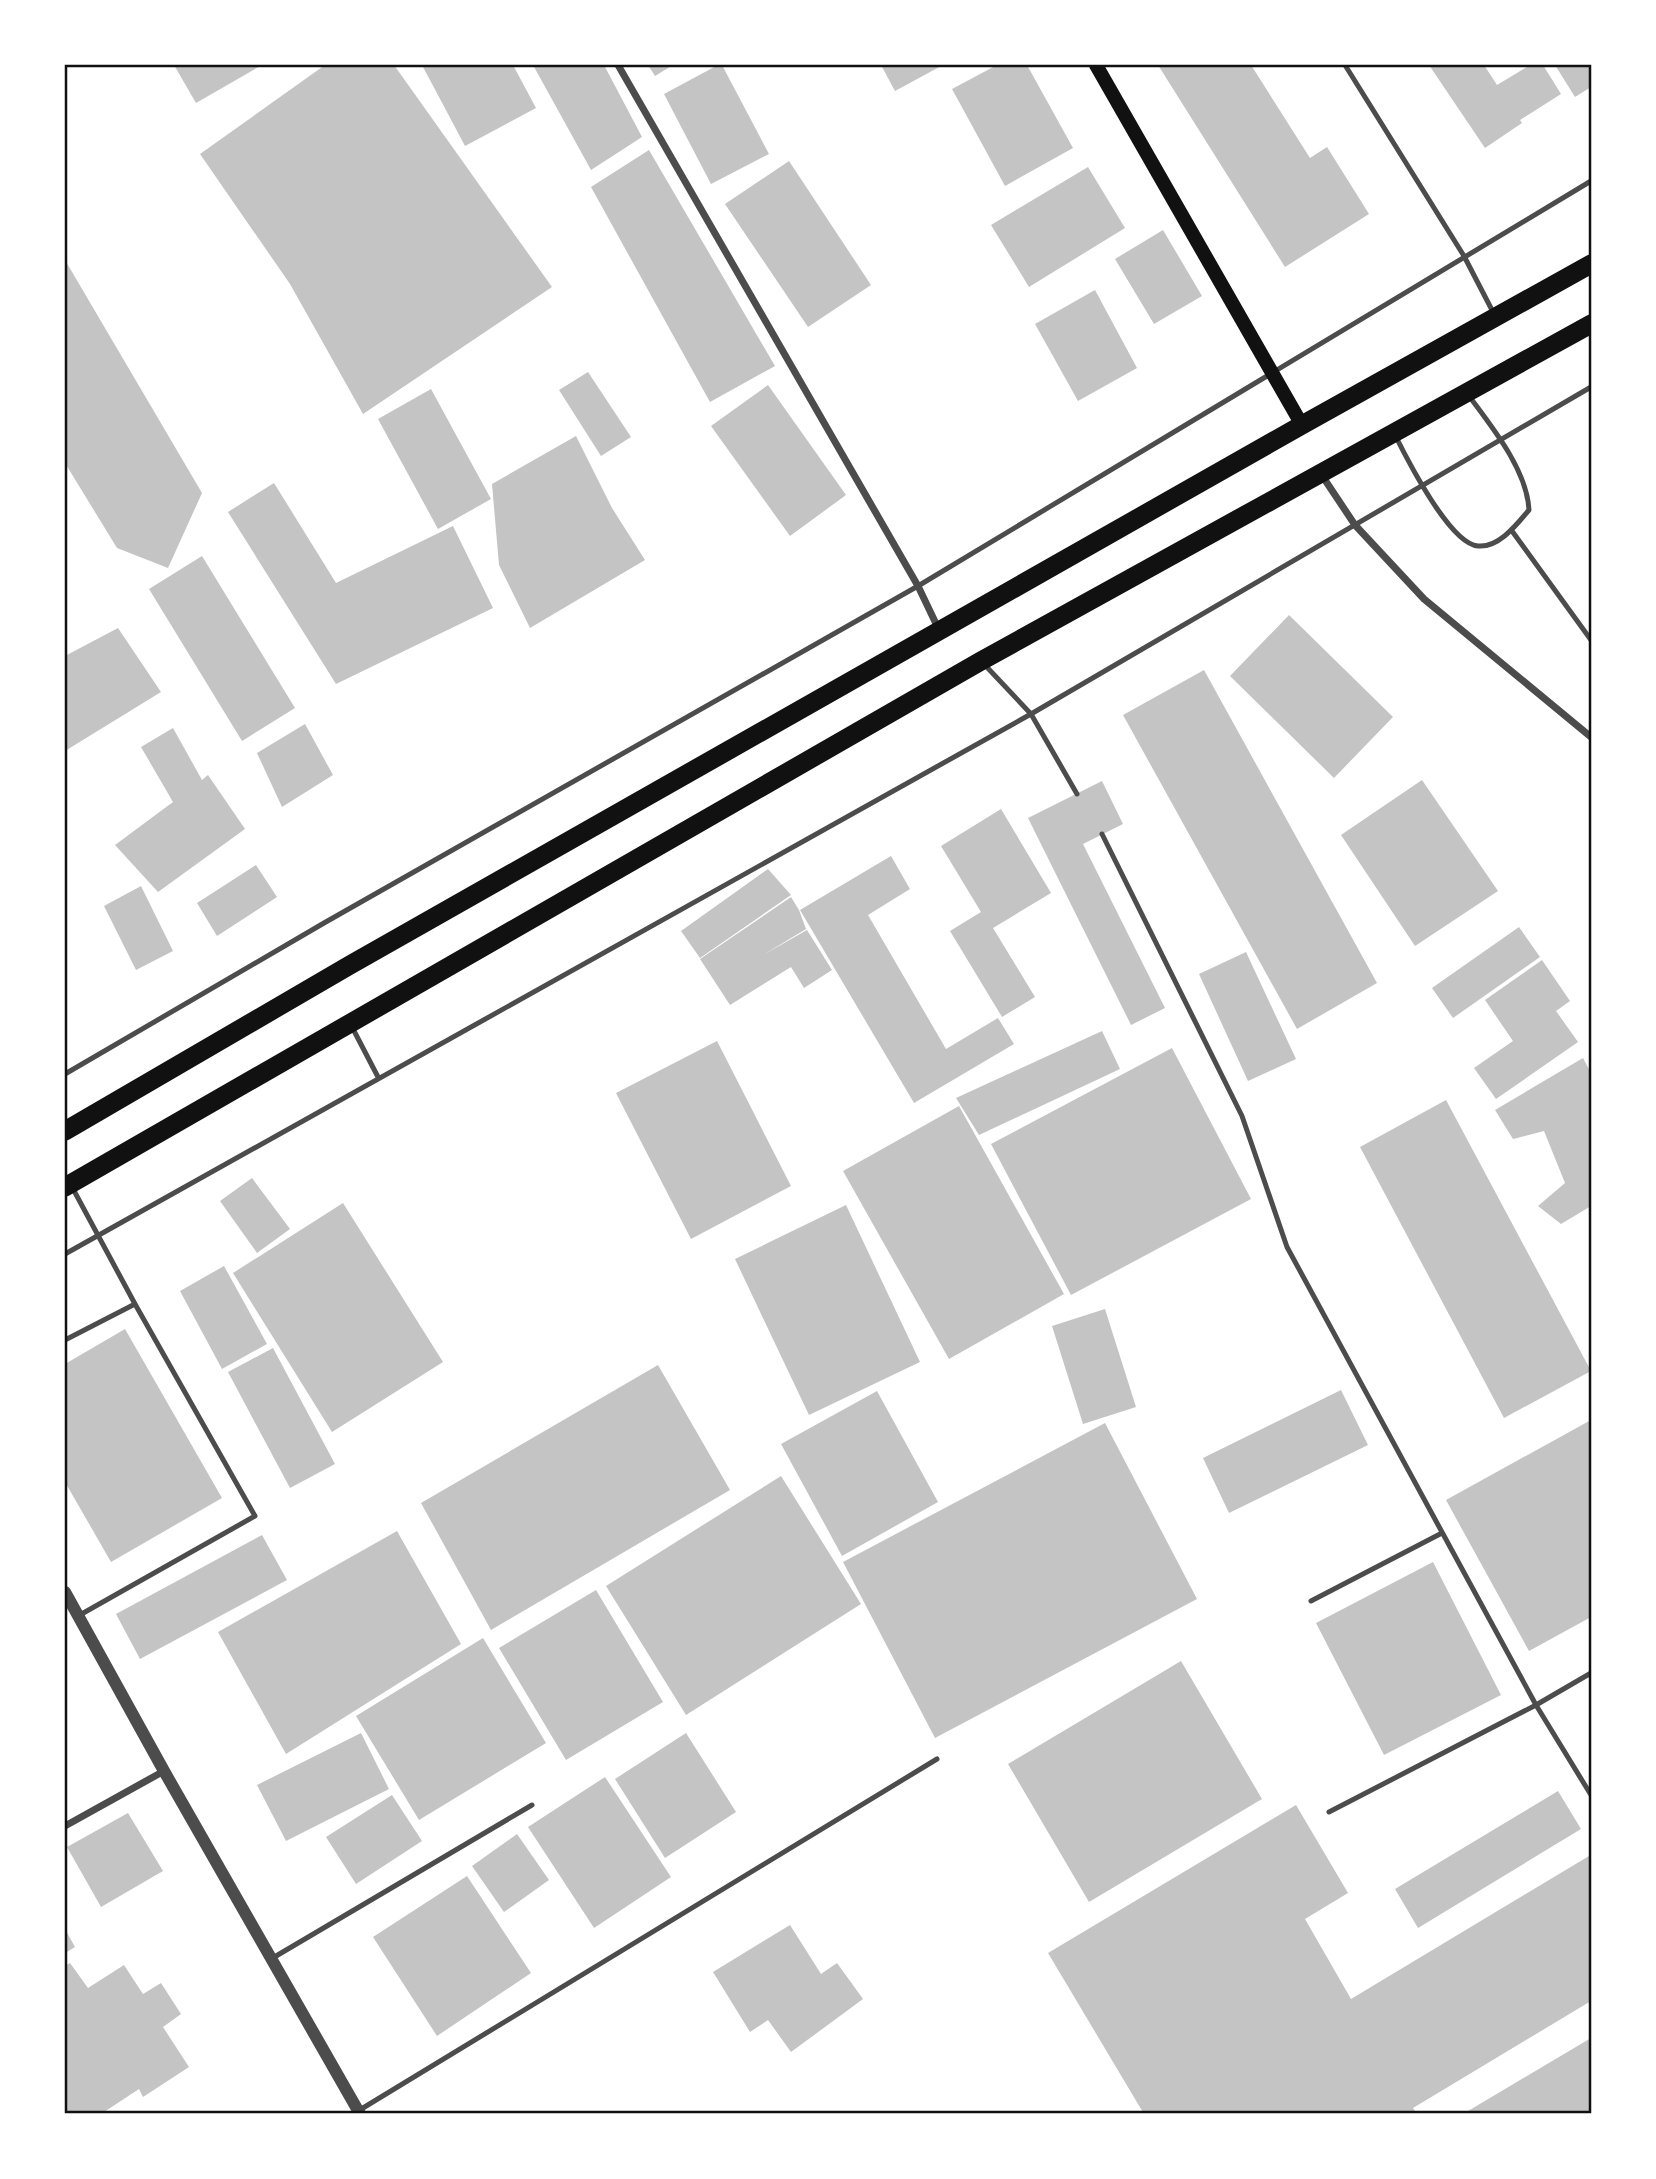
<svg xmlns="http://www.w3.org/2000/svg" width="1656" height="2179" font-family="'DM Sans',sans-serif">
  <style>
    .building { fill: #c4c4c4 }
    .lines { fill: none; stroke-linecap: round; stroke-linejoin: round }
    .service { stroke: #4c4c4c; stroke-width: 5 }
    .minor { stroke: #4c4c4c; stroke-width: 7 }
    .tertiary { stroke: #4c4c4c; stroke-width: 12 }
    .secondary { stroke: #111; stroke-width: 14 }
    .trunk { stroke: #111; stroke-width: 19 }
    .neatline { fill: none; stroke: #111; stroke-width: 2.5 }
  </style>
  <rect width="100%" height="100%" fill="#fff"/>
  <path class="building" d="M174,65h88l-66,38z
    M325,65h69l158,222 -189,127 -73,-130 -90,-130z
    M422,65h91l23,43 -71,38z
    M533,65h71l38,72 -51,33z
    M648,65h25l-18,11z
    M718,65h4l47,89 -58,30 -47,-90z
    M881,65h62l-48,26z
    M997,65h30l46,83 -68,38 -53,-97z
    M1158,65h93l59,93 17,-11 42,67 -84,53z
    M1429,65h55l13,20 33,-20h13l18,29 -41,26 2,3 -37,25z
    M1555,65h36v22l-16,10z
    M649,150l126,216 -65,36 -119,-215z
    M789,161l82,124 -63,42 -83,-123z
    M1088,167l37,61 -96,59 -38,-62z
    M1163,230l39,66 -48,28 -39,-65z
    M65,260l137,233 -34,75 -51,-20 -52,-85z
    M1095,290l42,78 -59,33 -43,-77z
    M588,372l43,65 -30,19 -42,-66z
    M768,385l78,110 -56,41 -79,-110z
    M431,389l60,110 -53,30 -60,-110z
    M576,436l36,72 33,52 -115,68 -31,-63 -7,-81z
    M274,483l62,100 117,-57 40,82 -157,76 -108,-172z
    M202,556l93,152 -53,33 -93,-152z
    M1289,615l104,102 -59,61 -104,-102z
    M118,628l43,64 -96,59v-95z
    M1204,670l173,313 -80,46 -174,-314z
    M305,724l28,51 -51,32 -25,-54z
    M173,728l29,52 6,-5 37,54 -87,63 -43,-47 58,-43 -32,-55z
    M1422,780l76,111 -83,55 -74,-111z
    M1102,781l21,43 -40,20 82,164 -34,17 -103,-207z
    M1001,809l50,84 -58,35 42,69 -33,20 -52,-86 31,-19 -40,-66z
    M891,856l19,33 -42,26 78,134 52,-31 16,26 -100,59 -114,-193z
    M256,865l21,32 -60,39 -20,-33z
    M768,869l23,26 -91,63 -19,-27z
    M141,886l32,65 -37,19 -32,-64z
    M791,897l8,13 7,19 -43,26 44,-25 25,40 -28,18 -13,-21 -61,38 -30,-46z
    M1519,927l21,30 -87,61 -21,-30z
    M1246,952l50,107 -48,22 -49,-107z
    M1542,960l28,41 -14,10 22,31 -82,57 -22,-31 39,-27 -28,-41z
    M1102,1031l18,38 -141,66 -23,-37z
    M717,1041l74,145 -100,53 -75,-146z
    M1172,1048l79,151 -180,96 -80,-151z
    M1583,1058l8,15v133l-30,18 -23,-18 27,-23 -21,-52 -31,8 -18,-29z
    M1446,1100l145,271 -87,47 -144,-271z
    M959,1106l105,188 -115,65 -106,-188z
    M252,1178l38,51 -33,24 -37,-52z
    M343,1203l100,159 -111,70 -99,-159z
    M846,1205l74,157 -111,53 -74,-156z
    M224,1266l43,78 -45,25 -42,-78z
    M1105,1309l31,98 -53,17 -31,-98z
    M125,1329l97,169 -111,64 -46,-80v-118z
    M273,1348l62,116 -45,24 -62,-116z
    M658,1365l72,125 -239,140 -70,-127z
    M1341,1390l27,55 -139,68 -26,-55z
    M877,1391l61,111 -96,54 -61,-112z
    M1591,1420v197l-62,34 -83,-151z
    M1105,1423l92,176 -262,139 -92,-176z
    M781,1476l80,128 -175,111 -80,-129z
    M397,1531l64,113 -175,110 -68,-122z
    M262,1535l25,45 -147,79 -24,-45z
    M1433,1562l68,133 -117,60 -68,-132z
    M596,1590l67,112 -97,58 -67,-112z
    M483,1638l63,105 -127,77 -63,-104z
    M1181,1661l81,138 -173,103 -81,-138z
    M361,1733l28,56 -103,52 -29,-56z
    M686,1733l50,79 -71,46 -50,-79z
    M605,1777l66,100 -77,51 -66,-101z
    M1558,1791l23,38 -163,99 -23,-39z
    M392,1795l30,46 -66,43 -30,-47z
    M1296,1805l52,88 -43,26 46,80 238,-143 2,3v142l-178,107 4,6h-273l-96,-161z
    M128,1813l35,58 -62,36 -34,-60z
    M517,1834l32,46 -45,32 -32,-46z
    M467,1876l64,97 -94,63 -64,-99z
    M790,1925l31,49 16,-11 26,36 -72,53 -23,-32 -18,12 -37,-60z
    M65,1929l10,18 -10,6z
    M70,1963l18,25 36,-23 19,29 18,-11 20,31 -18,13 26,40 -46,30 -4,-8 -38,25h-36v-148z
    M1591,2038v76h-128z"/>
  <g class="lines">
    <path class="service" d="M1345,65l119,191 29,56
      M1395,435c12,24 55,109 83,111 21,2 39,-22 51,-36 -2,-40 -37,-83 -60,-114
      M1512,531l79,109
      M983,663l48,51 46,80
      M1102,834l140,282 45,131 249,458 55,90
      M352,1027l26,50
      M65,1074l259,-151 594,-337 673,-405
      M72,1187l63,117
      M65,1254l966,-540 560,-327
      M65,1340l70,-36 120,212 -177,100
      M1311,1601l131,-68
      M1329,1812l207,-107 55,-32
      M271,1959l261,-154
      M358,2111l579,-352"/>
    <path class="minor" d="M618,65l300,521 21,44
      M1321,474l34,51 69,74 167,138
      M65,1826l99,-55"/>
    <path class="tertiary" d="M65,1592l99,179 196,343"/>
    <path class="secondary" d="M1096,65l206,360"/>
    <path class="trunk" d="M65,1131l285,-166 952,-540 289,-161
      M65,1187l916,-526 610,-337"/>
  </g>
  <rect width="1656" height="2179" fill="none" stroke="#ffffff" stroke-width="133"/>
  <rect x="66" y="66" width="1524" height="2046" class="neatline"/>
</svg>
